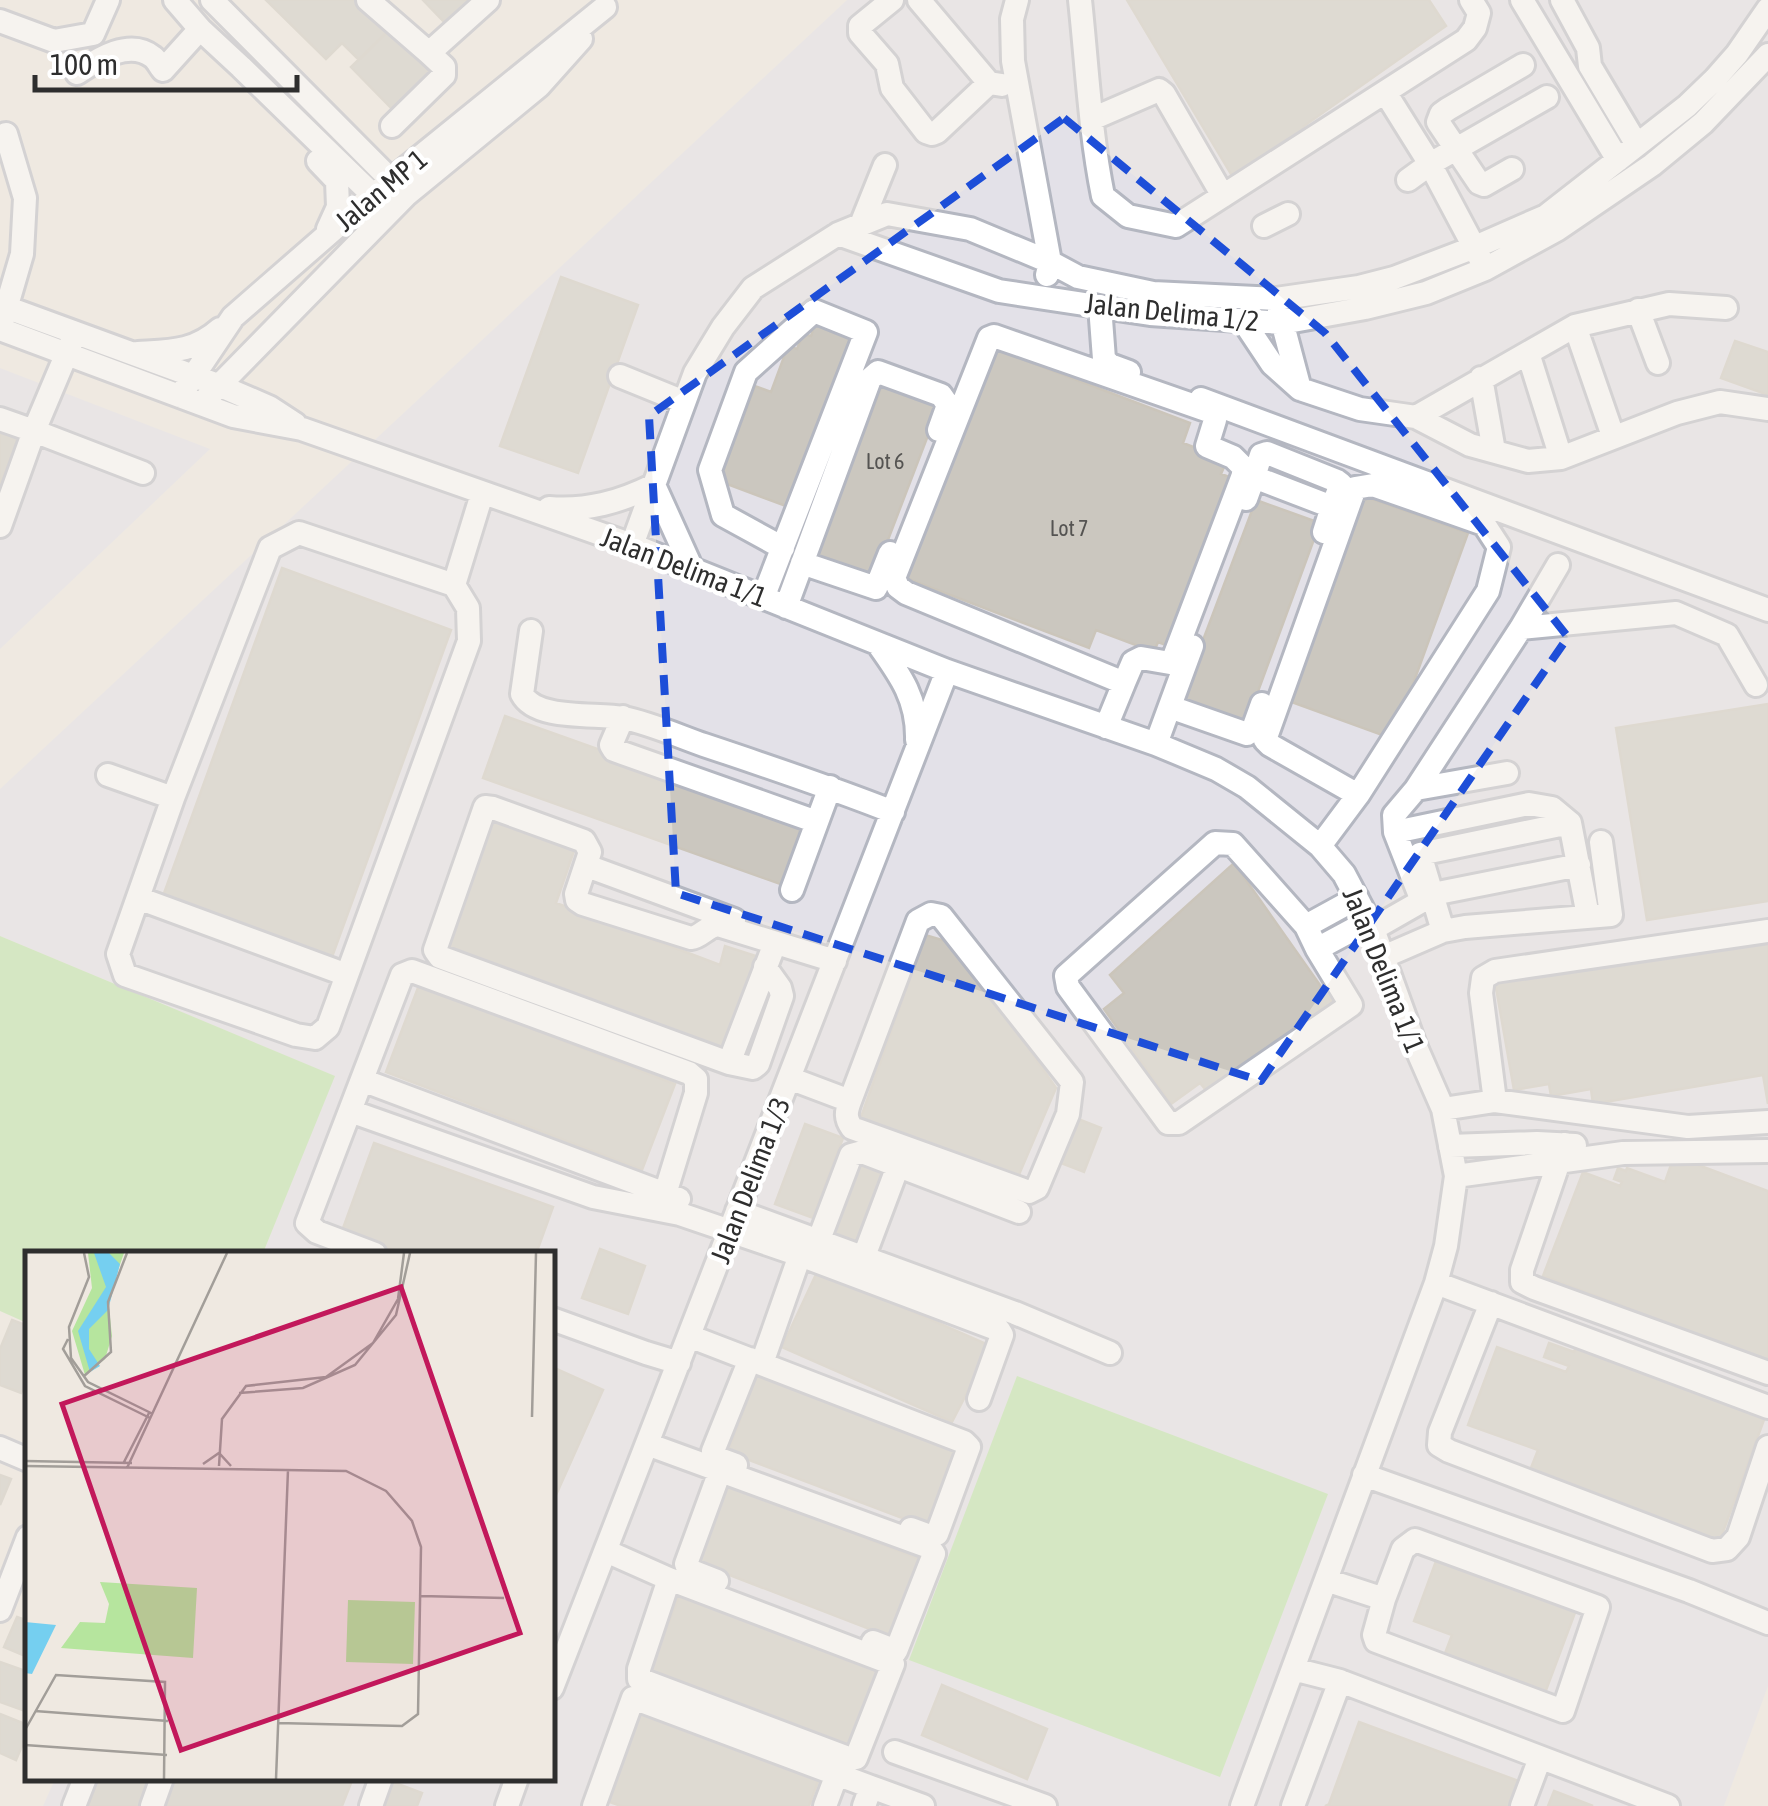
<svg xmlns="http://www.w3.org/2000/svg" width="1768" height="1806" font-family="'Asap Condensed',sans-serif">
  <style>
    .industrial { fill: #e3e1e8 }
    .green { fill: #b6e59e }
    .building { fill: #cbc7bf; stroke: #cbc5ba; stroke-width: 2.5 }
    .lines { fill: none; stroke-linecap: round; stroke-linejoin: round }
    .minor-casing { stroke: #b4b7c1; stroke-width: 28 }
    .minor { stroke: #fff; stroke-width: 22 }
    .marked { fill: none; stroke: #1d4ed8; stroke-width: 8; stroke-dasharray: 20 12; stroke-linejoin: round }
    .labels { text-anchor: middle; stroke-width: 9; stroke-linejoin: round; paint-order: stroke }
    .number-label { font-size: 22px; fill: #555452 }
    .street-label { font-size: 28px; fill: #2e2e2e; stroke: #fff }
    .inset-road { fill: none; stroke: #a29e99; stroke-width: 2.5 }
    .view { fill: #c2185b; fill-opacity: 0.15; stroke: #c2185b; stroke-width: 5 }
    .inset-edge { fill: none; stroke: #2e2e2e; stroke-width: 5 }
  </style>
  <rect width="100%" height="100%" fill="#efe9e1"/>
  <path class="industrial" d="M847,0h921v1686l-44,120h-1681l12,-27 497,-1v-524l-289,-1 71,-177 -334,-140v-147z
    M0,368l210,81 -210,200z"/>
  <path class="green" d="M0,936l335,140 -72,177 -235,1 -1,69 -27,-12z
    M1017,1376l311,118 -108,283 -311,-117z"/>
  <path class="building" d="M266,0h89l32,32 -28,28 -17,-17 -16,16z
    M423,0h48l-25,24z
    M1127,0h302l17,26 -142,100 2,8 -72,45z
    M392,27l44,44 -41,41 -44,-45z
    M561,277l77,28 -60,168 -78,-27z
    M815,324l42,15 -63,170 -75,-28 36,-95 16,6 17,-46 9,3 6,-15 8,2z
    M1735,341l33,11v43l-47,-17z
    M990,347l200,76 -7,20 44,17 -6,14 14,5 -64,168 -13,-5 -4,10 -58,-22 -7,18 -186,-71z
    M883,382l57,22 -67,175 -64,-25 21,-33z
    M0,432l18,6 -18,48z
    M1361,495l107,38 -75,206 -107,-39z
    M1256,500l64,23 -74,201 -66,-23z
    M282,568l169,62 -119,327 -169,-61z
    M1768,704v197l-121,19 -31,-192z
    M505,716l300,107 -22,62 -300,-107z
    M490,820l85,28 -19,55 164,62 5,-19 34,11 -38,92 -277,-99z
    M1234,863l100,142 -123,91 -11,-13 -29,21 -67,-95 20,-16 -14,-18z
    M925,935l31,9 100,144 -38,89 -158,-57z
    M1768,936v168l-5,-29 -170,29 -2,-15 -40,7 -2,-12 -35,6 -19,-108z
    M419,985l256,99 -33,86 -256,-98z
    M1078,1119l23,9 -17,44 -23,-9z
    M805,1124l38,14 -30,80 -38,-14z
    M374,1143l179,64 -17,47h-130l-64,-23z
    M1674,1156l94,35v170l-225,-85 40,-104 37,14 2,-4 -8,-3 4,-11 8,3 1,-3 38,14z
    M860,1158l26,11 -31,75 -26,-11z
    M600,1249l45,17 -17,48 -46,-16z
    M818,1270l173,76 -39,76 -170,-75z
    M12,1320l16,6v52l-7,15 -21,-8v-36z
    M1549,1343l25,9 2,-5 189,70 -46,126 -190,-70 9,-23 -70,-25 29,-78 69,25 3,-6 -25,-9z
    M552,1367l51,23 -51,114z
    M757,1374l198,75 -29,78 -198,-75z
    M0,1475l11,4 -11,26z
    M726,1484l194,75 -30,78 -194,-75z
    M1436,1561l140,49 -31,83 -101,-37 8,-21 -38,-14z
    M680,1594l200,77 -31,78 -200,-77z
    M17,1617l11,4v36l-24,-10z
    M0,1662l28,10v40l-28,-10z
    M942,1685l105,44 -20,50 -105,-44z
    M637,1709l183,67 -11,30h-188l-17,-6z
    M0,1714l28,11v7l-12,28 -16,-7z
    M1359,1722l165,61 -8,23h-191l4,-2z
    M98,1778h37l28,11 4,-11h186l-11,28h-254z
    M390,1781l32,12 -5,13h-36z
    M1554,1791l39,15h-45z"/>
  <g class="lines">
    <g class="minor-casing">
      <path id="minor" d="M175,0l25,29 41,38 142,138
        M212,0l188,189
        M368,0l61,53
        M892,0l-32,26v7l27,31 5,24 34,44 6,2 5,-2 52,-49
        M919,0l70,83 13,2
        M1017,0l-5,19 1,42 37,201 -3,13
        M1080,0c7,65 10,132 23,196l25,20 48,10 290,-186 9,-12 4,-15 -8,-13
        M1522,0l96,160
        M1562,0l26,48 2,18 47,79
        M0,21l54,20 39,-7 15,-34
        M77,73c20,-13 52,-35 76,-16 4,3 6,8 10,13l37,-41
        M1385,92l45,72 117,-67
        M1092,119l67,-29 5,4 59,102
        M392,126l52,-51v-8l-15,-14 59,-53
        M318,161l19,20 1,26 -10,22
        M1512,169l-28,16 -5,-2 -41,-61 3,-8 7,-5 75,-44
        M1408,180l22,-16 51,96
        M1264,226l24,-12
        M858,232l27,-67
        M838,234l161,57 151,23 132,9 83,-15 61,-15 59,-24 73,-40 94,-64 51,-42 65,-68
        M0,305l218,80 51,22 26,17
        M1100,306l4,53 6,6 19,7
        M1279,310l21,79
        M1638,310l20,53
        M3,319l19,-65 3,-56 -19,-64
        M1244,322l28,42 28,25 60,20 56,8 54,28 58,16 33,-3 116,-45 43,-11 48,7
        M1575,326l38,110
        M0,329l233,87 69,13 330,116 315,126 209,73 60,25 31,18 73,59 24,28 29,55 42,116 28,64 13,67 -10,70 -10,37 -194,523
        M994,336l218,76 3,8 -8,26 26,11 10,10v8l-69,182 -4,6 -29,-5 -8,4 -9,21 -218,-90 -8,-6 -4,-9 95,-240z
        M138,353c33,-2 56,-1 82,-24
        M1528,353l33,105
        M620,376l64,26
        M1481,378l13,73
        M180,396l53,-79 140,-122 232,-188
        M1201,399l567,211
        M201,404l205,-209 133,-109 42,-47
        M1416,417l159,-91 94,-22 57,4
        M0,419l34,12 38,-90
        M1254,477l7,-22 6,-2 70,28 4,3 -9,23
        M1246,499l8,-22 78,30 -8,25
        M549,508c38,3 71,-6 105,-23l38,84
        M0,526l34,-95 109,42
        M632,545l63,-172 28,-46 30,-39 85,-54 49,-20 83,15 80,33 28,15 75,16 123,6 83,-12 35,-9 81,-31 71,-31 141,-110 28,-27 22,-25 31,-45
        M802,563l74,25 14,-35
        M454,585l-155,-52 -29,15 -97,250 -55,156 7,21 171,60 19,3 13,-11 141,-386 -1,-33 -14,-23 28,-91
        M763,598l103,-266 -52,-21 -68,61 -36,98 13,45 60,33
        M786,607l84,-228 8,-7 63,23 7,10 -9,25
        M1521,628l155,-15 51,22 29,50
        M531,631l-9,63c14,27 75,19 101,24 27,5 55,18 81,27 63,21 126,42 189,67
        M878,644c23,32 40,56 39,96
        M1170,707l77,27 6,-5 9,-25
        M623,717l-12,28 3,5 203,72
        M1106,727l18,-44
        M1156,744l36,-98
        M108,775l65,23
        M1416,789l91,-16
        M1395,832l134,-28 23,4 18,15 18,93
        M1215,843l18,1 73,82 11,23 34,56 -172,118h-11l-100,-136 -2,-11z
        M1320,846l38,-51 130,-204 11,-44 -15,-23 -111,-39 -18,3 -90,252 5,5 88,50
        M587,866l147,54
        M792,890l38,-103
        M1433,894l146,-29
        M138,898l209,77
        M931,914l10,2 131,166 -4,32 -31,74 -8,4 -177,-64c-7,-10 -6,-16 -2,-27l68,-180z
        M1306,926l51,-28
        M1373,929l49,-28 -27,-69 -1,-17 22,-26 105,-161 37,-63
        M1443,931l-23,-77 150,-31
        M775,943l-46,120 -289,-106 -5,-7 50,-143 8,1 91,33 6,11 -14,42 1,6 6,4 108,34c10,-1 16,-12 27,-13l117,36
        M1317,949l52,-28
        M1383,957l60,-26 22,-4 146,-12 -10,-73
        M729,1063l24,5 5,-4 24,-68 -2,-8 -15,-21
        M789,1078l61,23
        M362,1080l317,119
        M1495,1101l-14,-108 2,-15 12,-7 273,-40
        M1443,1109l52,-8 193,26 80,-5
        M350,1111l243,86 87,17 120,41 -38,108
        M1565,1144l-43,126v12l12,6 234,85
        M1450,1146l87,-3 38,2
        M1456,1176l167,-23 145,-2
        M737,1211l278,102 95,40
        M818,1242l33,-87 11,-3 157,60
        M375,1254l-58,-22 -10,-9 95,-248 10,-4 277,102 7,6v14l-31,101
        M800,1255l199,75 3,5 -23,64
        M863,1259l35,-93
        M1436,1283l332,124
        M1491,1303l-51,129 -1,13 10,6 263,100 15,-2 11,-12 30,-90
        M552,1319l94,34 33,10
        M689,1336l275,106 5,5 -32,87 -7,2 -19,-7
        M647,1444l282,103 5,7 -38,97 -23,-9
        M0,1448l28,12
        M736,1465l-19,-7 -4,-7 37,-92
        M1364,1475l325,116 79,32
        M1415,1540l183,67 -35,104 -187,-70 -2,-6 10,-36 19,-50z
        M606,1551l63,28 224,85 -37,94 -5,1 -212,-80v-10l30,-90
        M1326,1580l58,19
        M717,1581l-28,-11 -3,-6 34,-93
        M0,1610l28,-73
        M1293,1669l47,12
        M552,1688l395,-1017
        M895,1752l150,54
        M74,1806l11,-28
        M152,1806l10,-28
        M371,1806l10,-28
        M507,1806l10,-28
        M594,1806l39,-108 238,89
        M825,1806l12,-32
        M864,1806l7,-19 52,19
        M1293,1806l47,-125 328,125
        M1522,1806l18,-48"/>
    </g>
    <use href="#minor" class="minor"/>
  </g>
  <path d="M0 0H1768V1806H0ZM1064,118l261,215 243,304 -307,444 -585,-188 -27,-477z" fill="#efe9e1" fill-opacity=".55" fill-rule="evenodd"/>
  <path class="marked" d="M1064,118l261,215 243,304 -307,444 -585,-188 -27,-477z"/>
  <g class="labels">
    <g class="number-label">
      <text x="885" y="469">Lot 6</text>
      <text x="1069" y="536">Lot 7</text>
    </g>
    <g class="street-label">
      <text transform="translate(381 190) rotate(-40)" y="10">Jalan MP 1</text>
      <text transform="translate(1172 312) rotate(6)" y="10">Jalan Delima 1/2</text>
      <text transform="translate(684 567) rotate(21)" y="10">Jalan Delima 1/1</text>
      <text transform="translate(1384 970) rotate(68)" y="10">Jalan Delima 1/1</text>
      <text transform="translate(750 1180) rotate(-69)" y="10">Jalan Delima 1/3</text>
    </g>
  </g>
  <g transform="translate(25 1251)">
    <rect width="530" height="530" fill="#efe9e1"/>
    <path d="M63,2h36l-16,46 4,37 -7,23 -20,16 -13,-44 20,-43zM75,331l97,6 -4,70 -132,-10 19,-26 25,1 4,-19zM323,349l67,2 -2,62 -67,-2z" fill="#b6e59e"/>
    <path d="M69,2h15l11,11 -12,46 -19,19v20l11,17 -10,6 -12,-41 28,-44zM0,371l31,3 -24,49 -7,-1z" fill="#75cff0"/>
    <path class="inset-road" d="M59,2l5,24 -20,50 2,31 17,24 65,32M43,88l-5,10 22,37 65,32M58,126l28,-25 -3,-50 19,-49M214,142l64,-5 52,-23 41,-50 14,-62M507,166l4,-164M0,210l107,2M98,213l26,-51M178,213l16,-11 12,13M0,215l321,5 40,20 26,30 9,26 -3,167 -16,12 -124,-3M194,215l3,-47 24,-33 80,-9 47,-34 25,-44 6,-46M102,217l100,-215M396,345l83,2M10,460l133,10M0,479l31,-55 109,7 -1,97M0,494l142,10M251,528l12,-309"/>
    <path class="view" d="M376,36l119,346 -339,117 -119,-346z"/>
    <rect width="530" height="530" class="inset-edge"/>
  </g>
  <path d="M35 75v15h262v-15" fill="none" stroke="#2e2e2e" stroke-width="5"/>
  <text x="50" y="75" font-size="30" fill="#2e2e2e" stroke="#ffffff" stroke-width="8" paint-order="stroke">100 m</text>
</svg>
